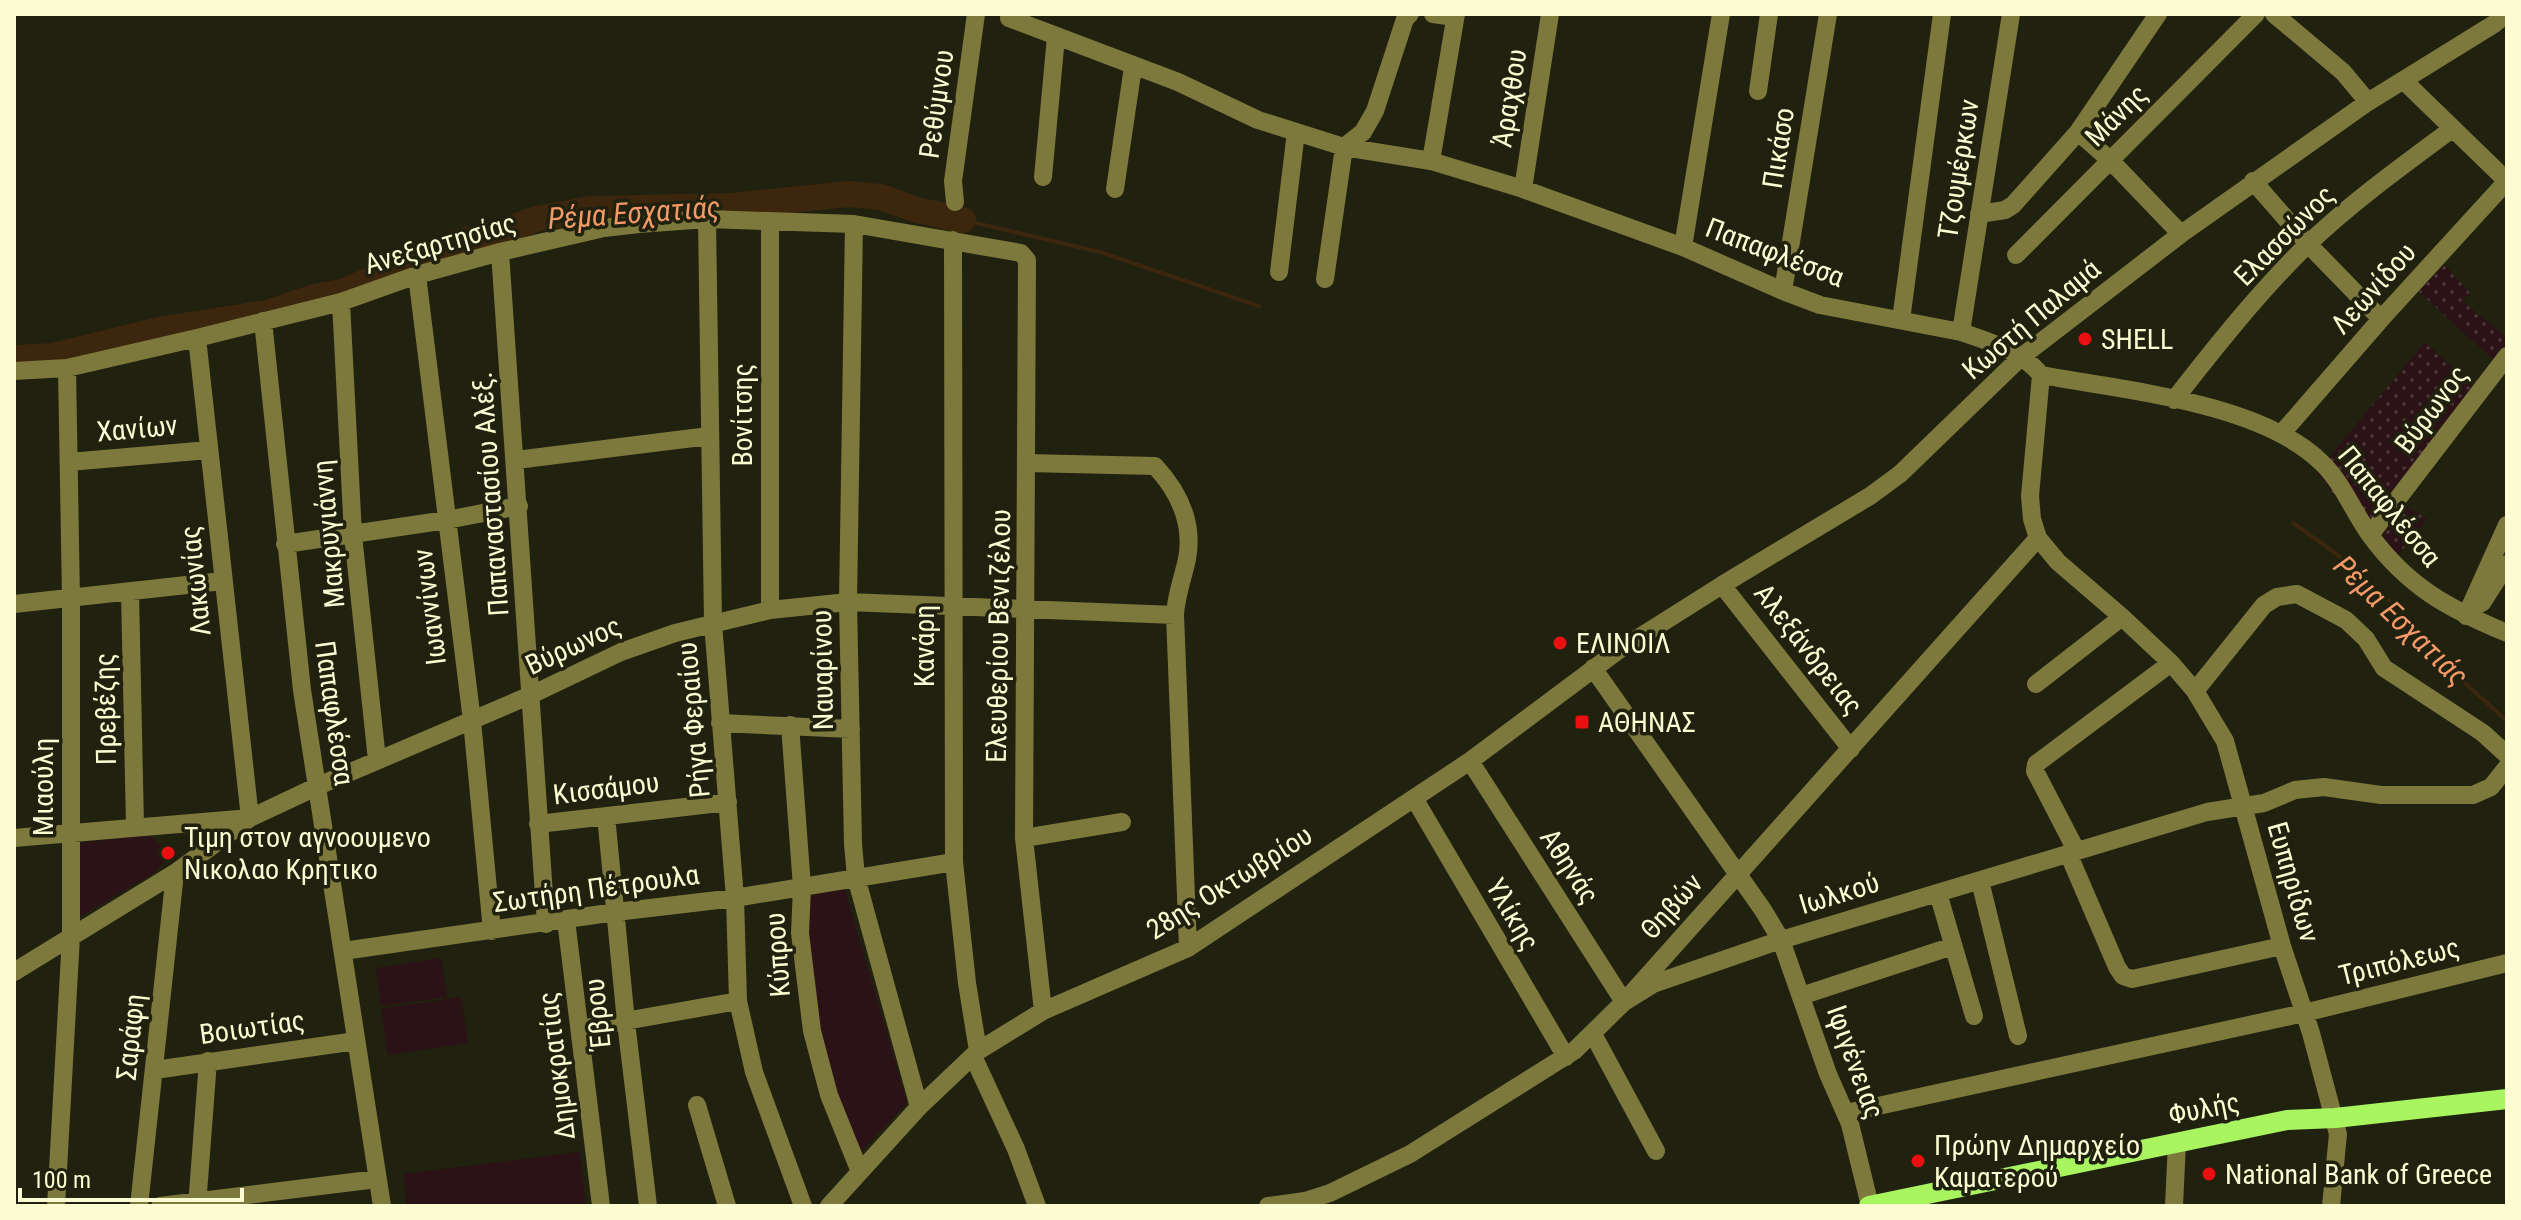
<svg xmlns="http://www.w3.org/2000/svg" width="2521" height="1220" font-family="'Roboto Condensed',sans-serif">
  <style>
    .grass { fill: url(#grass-dots) }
    .park { fill: #2b1216 }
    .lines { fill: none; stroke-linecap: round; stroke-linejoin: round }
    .stream { stroke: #3c260d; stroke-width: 4 }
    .river { stroke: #3c260d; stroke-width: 26 }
    .minor { stroke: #7d793d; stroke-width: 18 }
    .major { stroke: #a8f560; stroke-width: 20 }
    .poi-dot { fill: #eb0f11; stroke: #20210f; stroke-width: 3 }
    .labels { text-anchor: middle; stroke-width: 7; stroke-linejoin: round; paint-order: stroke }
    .street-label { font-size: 28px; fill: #fcfcd2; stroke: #20210f }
    .poi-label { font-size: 28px; fill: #fcfcd2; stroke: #20210f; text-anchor: start }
    .water-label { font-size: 30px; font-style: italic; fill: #f59967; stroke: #20210f }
  </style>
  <defs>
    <pattern id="grass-dots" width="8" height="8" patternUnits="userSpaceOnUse" patternTransform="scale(2)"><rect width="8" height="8" fill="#2b1216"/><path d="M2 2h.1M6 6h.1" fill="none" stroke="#4b3537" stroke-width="1.8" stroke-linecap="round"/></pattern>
  </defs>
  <rect width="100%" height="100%" fill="#20210f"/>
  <path class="grass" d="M2444,264l26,29 -8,8 45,36v10l-11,15 -78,-71z
    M2425,342l51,47 -81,110 32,20 -39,49 -71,-96z"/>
  <path class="park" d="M149,835l14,11 2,15 -11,12 -78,46 4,-76z
    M844,887l63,216 -45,48c-44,-84 -48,-160 -57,-253z
    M441,958l6,39 -66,9 -5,-38z
    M461,997l7,46 -80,12 -7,-46z
    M579,1152l7,54h-179l-4,-32z"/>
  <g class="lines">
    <path class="stream" d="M963,220l137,32 159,54
      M2293,523l41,29 59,52 56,65 58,52"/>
    <path class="river" d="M14,358l39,-2 111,-27 103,-16 47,-16 28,-5 116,-50 43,-10 35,-13 54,-10 140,-3 118,-12 33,3 36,13 46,10"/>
    <path class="minor" d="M1010,14l-1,4 169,64 80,38 86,27 87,14 92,28 160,58 100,44 37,14 141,27c27,9 62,20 80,43 82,15 222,28 282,89 20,20 31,49 47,71 38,52 79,74 137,98
      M1433,14l22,3
      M2274,14l69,58 25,30
      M2403,80l104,101
      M1758,91l11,-77
      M2078,132l32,28 71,74
      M1431,161l25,-147
      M1043,177l13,-140
      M2253,181l55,63 73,75
      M1115,189l18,-122
      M1523,189l27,-175
      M955,202l-2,-21 23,-167
      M1979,214l26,-4 8,-5 65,-73 80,-118
      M707,219l6,404 22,275 3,103 16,71 49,134
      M770,221v389
      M854,224l-6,378 5,242 3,33 63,230
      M953,240l1,622 13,121 11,68
      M1683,247l38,-233
      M500,252l46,672
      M2016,255l240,-241
      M1279,272l17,-140
      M417,275l55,446 20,210
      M1325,279l19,-132 19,-15 12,-21 30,-92 5,-5
      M1783,291l45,-277
      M341,302l12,233 24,225
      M1901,320l41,-306
      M263,321l39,369 80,516
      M1961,332l50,-318
      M197,338l53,480
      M14,371l53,-3 130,-30 144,-36 76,-27 83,-23 104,-24 35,-4 68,-5 147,5 167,29 6,7 -3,578 19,173
      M2041,375l-11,121 2,23 6,19 20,24 64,55 49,46 24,28 30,50 57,205 29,87 27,101 -7,72
      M2174,400c42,-54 85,-108 133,-155 45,-43 95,-79 145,-116
      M2282,433l99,-114 126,-138
      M516,460l193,-24
      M69,462l140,-12
      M1027,463l128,3c24,26 39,56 32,93 -4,19 -11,36 -12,56l13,333
      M2370,535l137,-179
      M285,544l162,-24 72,-14
      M1722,585l129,164
      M130,592l5,234
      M2482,603l25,-39
      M14,604l209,-23
      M2466,616l41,-91
      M1593,668l170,242 18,30 47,134 22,50 20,82
      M2036,684l86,-67
      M2195,691l69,-86 13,-8 20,-3 49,26 20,19 18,29 99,65 24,22
      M720,723l131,6
      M790,725l12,162 -2,46 12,98 17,64 31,77
      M1470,761l154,241 29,-18 128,-44 426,-128 57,-9 31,-13 29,-3 57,8h92l18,-8 16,-20
      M1414,798l152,259
      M606,816l20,206 22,184
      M538,824l190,-22
      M14,838l236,-20 68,-32 213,-91 90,-43 54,-19 95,-23 78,-8 327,13
      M1024,838l98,-16
      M2076,850l-41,-79 1,-7 135,-101
      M2068,853l49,114 6,9 9,3 150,-33
      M1980,881l38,155
      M1938,893l36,123
      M566,920l35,286
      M343,951l273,-39 119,-14 219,-36
      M14,972l161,-99 75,-55
      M1801,996l152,-50
      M580,1029l158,-28
      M1593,1034l63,117
      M973,1056l43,93 21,57
      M155,1070l201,-29
      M697,1105l30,101
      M1846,1113l458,-100 203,-50
      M56,1206l15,-270v-337l-4,-231
      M139,1206l36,-333
      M160,1206l217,-27
      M197,1206l11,-145
      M829,1206l90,-99 59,-56 65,-40 145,-63 282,-187 146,-109 106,-67 148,-89 30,-22 120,-116 161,-124 187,-132 126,-78 12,-10
      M1268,1206l37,-5 25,-8 80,-39 164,-103 50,-49 414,-464
      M2174,1206l3,-64"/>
    <path class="major" d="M1869,1206l418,-86 48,-2 172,-19"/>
  </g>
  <g class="poi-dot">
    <circle cx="2085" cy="339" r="8"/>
    <circle cx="1560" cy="643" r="8"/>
    <rect x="1574" y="714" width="16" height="16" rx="4"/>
    <circle cx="168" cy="853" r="8"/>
    <circle cx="1918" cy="1161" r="8"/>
    <circle cx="2209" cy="1174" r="8"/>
  </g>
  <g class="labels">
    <g class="street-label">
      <text transform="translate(1509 98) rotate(-81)" y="10">Άραχθου</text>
      <text transform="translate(936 104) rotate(-82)" y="10">Ρεθύμνου</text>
      <text transform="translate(2116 115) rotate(-45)" y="10">Μάνης</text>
      <text transform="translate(1778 148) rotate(-81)" y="10">Πικάσο</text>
      <text transform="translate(1958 169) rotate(-81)" y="10">Τζουμέρκων</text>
      <text transform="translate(2284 235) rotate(-45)" y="10">Ελασσώνος</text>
      <text transform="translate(440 243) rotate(-16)" y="10">Ανεξαρτησίας</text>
      <text transform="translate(1775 252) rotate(21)" y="10">Παπαφλέσσα</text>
      <text transform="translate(2373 288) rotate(-48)" y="10">Λεωνίδου</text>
      <text transform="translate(2031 319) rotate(-40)" y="10">Κωστή Παλαμά</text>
      <text transform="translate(2431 409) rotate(-53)" y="10">Βύρωνος</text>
      <text transform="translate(742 415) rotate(-90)" y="10">Βονίτσης</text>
      <text transform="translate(137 428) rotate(-5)" y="10">Χανίων</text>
      <text transform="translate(490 494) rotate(-94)" y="10">Παπαναστασίου Αλέξ.</text>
      <text transform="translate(2390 506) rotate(51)" y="10">Παπαφλέσσα</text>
      <text transform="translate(328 534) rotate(-95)" y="10">Μακρυγιάννη</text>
      <text transform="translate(195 581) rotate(-96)" y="10">Λακωνίας</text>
      <text transform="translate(429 607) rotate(-97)" y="10">Ιωαννίνων</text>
      <text transform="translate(998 636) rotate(-89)" y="10">Ελευθερίου Βενιζέλου</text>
      <text transform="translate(573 645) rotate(-25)" y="10">Βύρωνος</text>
      <text transform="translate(924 646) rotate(-90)" y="10">Κανάρη</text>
      <text transform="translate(1809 649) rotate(52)" y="10">Αλεξάνδρειας</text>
      <text transform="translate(822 670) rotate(-91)" y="10">Ναυαρίνου</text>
      <text transform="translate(105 709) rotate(-91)" y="10">Πρεβέζης</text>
      <text transform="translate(335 713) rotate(82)" y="10">Παπαφλέσσα</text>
      <text transform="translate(693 720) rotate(-95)" y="10">Ρήγα Φεραίου</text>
      <text transform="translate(43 787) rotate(-90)" y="10">Μιαούλη</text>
      <text transform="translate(606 788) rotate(-7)" y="10">Κισσάμου</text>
      <text transform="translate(1570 866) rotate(57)" y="10">Αθηνάς</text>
      <text transform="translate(1229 882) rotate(-32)" y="10">28ης Οκτωβρίου</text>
      <text transform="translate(2294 882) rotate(74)" y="10">Ευπηρίδων</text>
      <text transform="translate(596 888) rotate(-8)" y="10">Σωτήρη Πέτρουλα</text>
      <text transform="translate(1839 893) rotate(-17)" y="10">Ιωλκού</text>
      <text transform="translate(1671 906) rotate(-48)" y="10">Θηβών</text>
      <text transform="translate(1513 914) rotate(60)" y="10">Υλίκης</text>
      <text transform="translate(777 955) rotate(-94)" y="10">Κύπρου</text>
      <text transform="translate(2399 961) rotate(-14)" y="10">Τριπόλεως</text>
      <text transform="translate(597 1014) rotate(-96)" y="10">Έβρου</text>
      <text transform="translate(252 1027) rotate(-8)" y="10">Βοιωτίας</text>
      <text transform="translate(130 1037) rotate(-84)" y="10">Σαράφη</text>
      <text transform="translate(1856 1062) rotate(70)" y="10">Ιφιγένειας</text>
      <text transform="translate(556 1066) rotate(-97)" y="10">Δημοκρατίας</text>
      <text transform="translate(2204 1108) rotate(-11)" y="10">Φυλής</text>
    </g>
    <g class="poi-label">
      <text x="2101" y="349">SHELL</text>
      <text x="1576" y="653">ΕΛΙΝΟΙΛ</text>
      <text x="1598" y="732">ΑΘΗΝΑΣ</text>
      <text x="184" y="847">Τιμη στον αγνοουμενο<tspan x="184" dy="32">Νικολαο Κρητικο</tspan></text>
      <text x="1934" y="1155">Πρώην Δημαρχείο<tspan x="1934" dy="32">Καματερού</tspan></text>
      <text x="2225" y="1184">National Bank of Greece</text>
    </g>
    <g class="water-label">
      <text transform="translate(634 213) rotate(-4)" y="10">Ρέμα Εσχατιάς</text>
      <text transform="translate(2401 621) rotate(44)" y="10">Ρέμα Εσχατιάς</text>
    </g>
  </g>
  <rect width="2521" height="1220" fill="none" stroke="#fcfcd2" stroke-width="32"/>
  <path d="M20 1188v12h222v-12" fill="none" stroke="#fcfcd2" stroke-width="4"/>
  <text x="32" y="1188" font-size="24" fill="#fcfcd2" stroke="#20210f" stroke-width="6" paint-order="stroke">100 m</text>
</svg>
